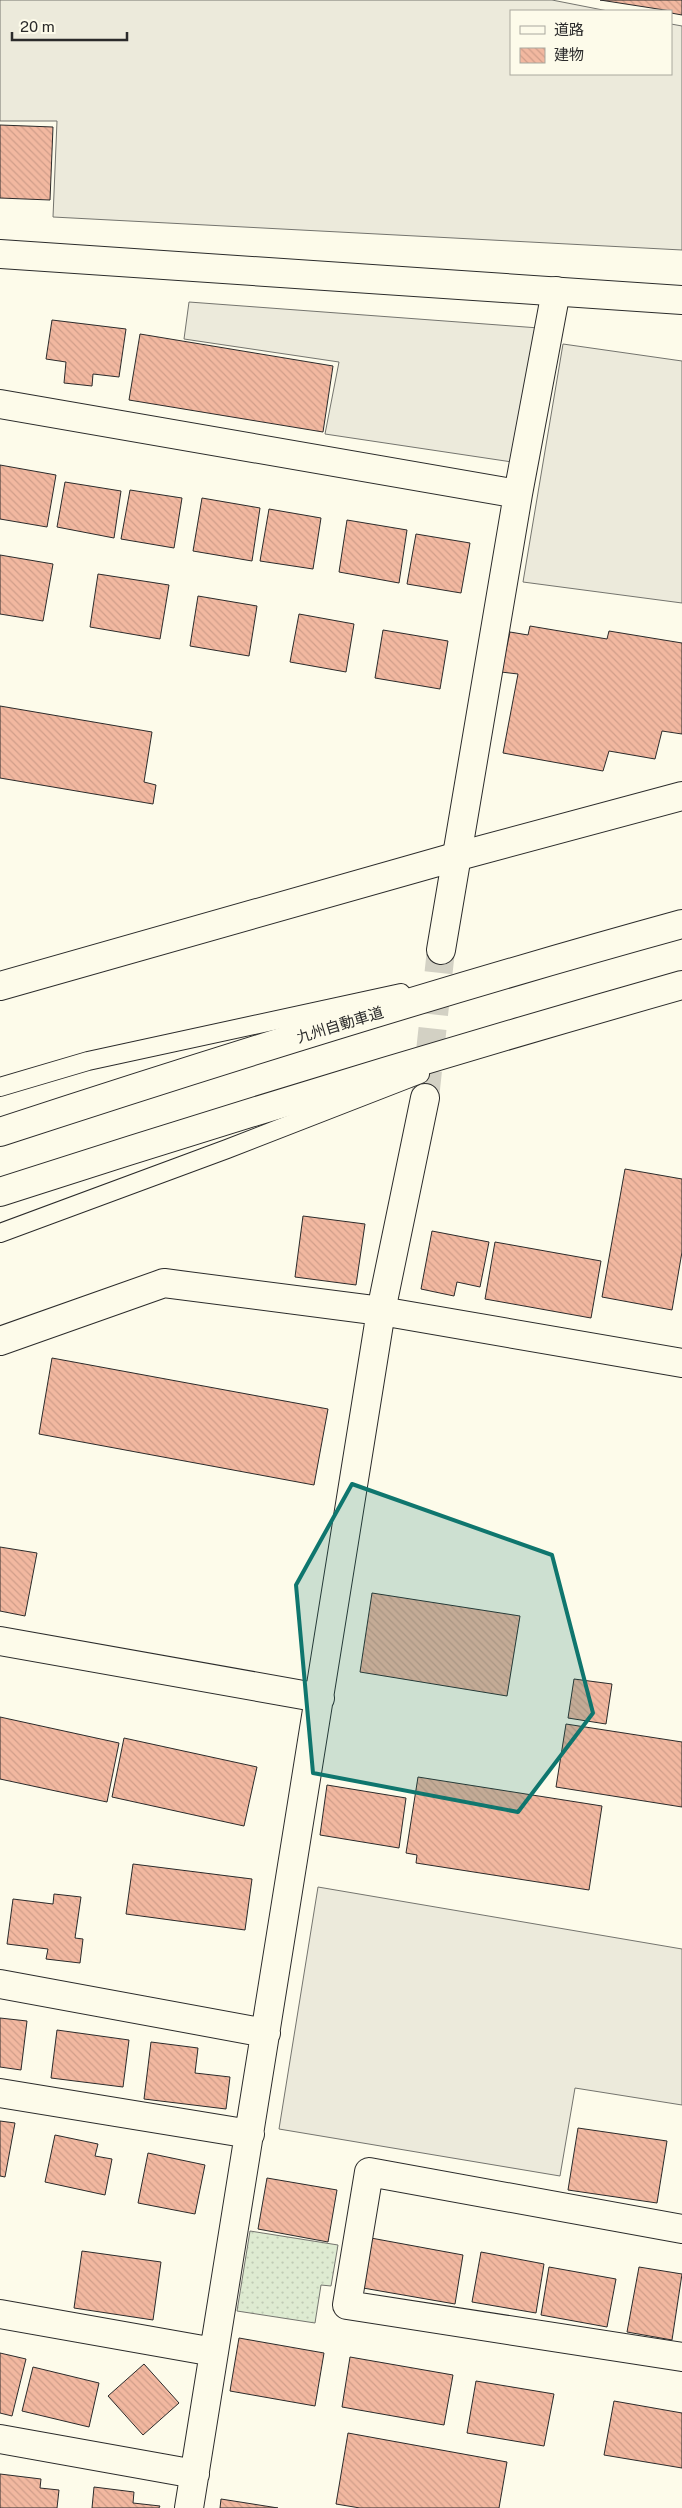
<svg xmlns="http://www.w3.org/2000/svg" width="682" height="2508" font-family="'Public Sans','Noto Sans JP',sans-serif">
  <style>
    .grass { fill: url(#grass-dots); stroke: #74746e }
    .parking { fill: #eceadb; stroke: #74746e }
    .building { fill: url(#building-back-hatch); stroke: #2b2b2b }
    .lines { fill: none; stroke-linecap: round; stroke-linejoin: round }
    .street-tunnel { stroke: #d3d1c4; stroke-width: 28; stroke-dasharray: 28 14; stroke-linecap: butt }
    .lane-casing { stroke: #2b2b2b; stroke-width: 20 }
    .street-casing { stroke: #2b2b2b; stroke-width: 30 }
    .secondary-casing { stroke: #2b2b2b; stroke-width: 30 }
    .highway-casing { stroke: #2b2b2b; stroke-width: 30 }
    .lane { stroke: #fdfbea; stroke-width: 18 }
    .street { stroke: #fdfbea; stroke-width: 28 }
    .secondary { stroke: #fdfbea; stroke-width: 28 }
    .highway { stroke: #fdfbea; stroke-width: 28 }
    .marked { fill: #0f766e; fill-opacity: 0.2; stroke: #0f766e; stroke-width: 4; stroke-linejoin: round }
    .labels { text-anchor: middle; stroke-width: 4; stroke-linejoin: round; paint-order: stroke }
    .street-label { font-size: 15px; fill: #2b2b2b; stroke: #fdfbea }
  </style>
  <defs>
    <pattern id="grass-dots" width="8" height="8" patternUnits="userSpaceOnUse" patternTransform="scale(1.25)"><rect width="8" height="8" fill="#deebd1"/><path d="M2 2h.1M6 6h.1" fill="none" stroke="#bfcab4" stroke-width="1.8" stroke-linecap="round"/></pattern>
    <pattern id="building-back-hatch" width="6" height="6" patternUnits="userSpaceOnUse" patternTransform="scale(1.25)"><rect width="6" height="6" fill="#f2b8a0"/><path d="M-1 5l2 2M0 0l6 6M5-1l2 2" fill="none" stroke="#d09e8a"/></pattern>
  </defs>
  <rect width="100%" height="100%" fill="#fdfbea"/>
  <path class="grass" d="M250,2231l88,14 -7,41 -10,-1 -6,38 -78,-12z"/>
  <path class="parking" d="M0,0h552l56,11h-97v63h160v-50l11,2v224l-629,-33 4,-96h-57z
    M189,302l350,26 -27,134 -187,-28 14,-72 -155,-23z
    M563,344l119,17v242l-159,-21z
    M318,1887l364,62v156l-107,-17 -15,88 -281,-47z"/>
  <path class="building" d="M600,0h82v15l-11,-2v-2z
    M0,125l53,2 -3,73 -50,-2z
    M52,320l74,9 -7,48 -26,-3 -1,12 -28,-3 2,-21 -20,-3z
    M140,334l193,32 -10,66 -194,-32z
    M0,465l56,10 -9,52 -47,-8z
    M65,482l56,9 -7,47 -57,-11z
    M130,490l52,8 -8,50 -53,-9z
    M202,498l58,10 -8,53 -59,-10z
    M269,509l52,9 -8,51 -53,-8z
    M347,520l60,10 -8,53 -60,-11z
    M416,534l54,9 -9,50 -54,-9z
    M0,555l53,9 -10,57 -43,-7z
    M98,574l71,11 -9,54 -70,-12z
    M198,596l59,10 -8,50 -59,-10z
    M299,614l55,10 -8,48 -56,-10z
    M530,626l77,13 2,-8 73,12v91l-20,-3 -7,28 -46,-8 -6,20 -100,-18 15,-79 -17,-2 9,-40 18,3z
    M383,630l65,11 -8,48 -65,-11z
    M0,706l152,26 -8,50 12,3 -3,19 -153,-26z
    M625,1169l57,10v73l-10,58 -70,-13z
    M303,1216l62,8 -9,61 -61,-8z
    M432,1231l57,11 -9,45 -23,-5 -3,14 -33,-7z
    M495,1242l106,19 -10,57 -106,-19z
    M52,1358l276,51 -14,76 -275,-51z
    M0,1547l37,6 -12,63 -25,-5z
    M372,1593l148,23 -13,80 -147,-24z
    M574,1679l38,5 -6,40 -38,-6z
    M0,1717l119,26 -12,59 -107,-23z
    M566,1724l116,18v65l-126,-20z
    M124,1738l133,29 -13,59 -132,-29z
    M418,1777l184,29 -13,84 -173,-27 1,-8 -11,-2z
    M327,1785l79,13 -7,50 -79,-13z
    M133,1864l119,15 -7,51 -119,-16z
    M54,1894l27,3 -6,41 8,1 -3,24 -34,-4 2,-10 -41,-5 6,-45 40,5z
    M0,2018l27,3 -6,49 -21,-3z
    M57,2030l72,10 -6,47 -72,-9z
    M151,2042l47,6 -3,25 35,4 -4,32 -82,-10z
    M0,2121l15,2 -10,54 -5,-1z
    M578,2128l89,13 -10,62 -89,-13z
    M55,2135l43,9 -3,12 17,3 -7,36 -60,-13z
    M148,2153l57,12 -10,49 -57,-11z
    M267,2178l70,12 -9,52 -70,-13z
    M371,2238l92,17 -8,49 -92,-16z
    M82,2251l79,11 -8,58 -79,-12z
    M481,2252l63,12 -8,49 -64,-11z
    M549,2267l67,12 -9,48 -66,-12z
    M639,2267l43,7 -10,66 -45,-8z
    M239,2338l85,15 -9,53 -85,-15z
    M0,2353l26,6 -14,57 -12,-3z
    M350,2357l103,18 -9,50 -102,-18z
    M144,2364l35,39 -36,32 -35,-39z
    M33,2367l66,16 -10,44 -67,-16z
    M476,2381l78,13 -10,52 -77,-13z
    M614,2401l68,12v55l-78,-13z
    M348,2433l159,29 -8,46h-139l-24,-4z
    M0,2474l41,5 -1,9 19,2 -2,18h-57z
    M94,2487l40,5 -1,11 27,3 -1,2h-67z
    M221,2499l57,9h-58z"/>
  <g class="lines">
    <path class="street-tunnel" d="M425,1098l16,-148"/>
    <g class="lane-casing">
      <path id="lane" d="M0,1087l88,-26 313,-68
        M0,1233l227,-84 193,-75"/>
    </g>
    <g class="street-casing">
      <path id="street" d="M0,404l518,90
        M441,950l77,-456 38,-203
        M0,1341l164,-58 217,28 301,52
        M0,1641l320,57
        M0,1984l266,49
        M0,2093l250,41
        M682,2229l-313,-57 -22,133 335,52
        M0,2314l214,38
        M0,2439l195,35
        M189,2508l192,-1197 44,-213"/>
    </g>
    <g class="secondary-casing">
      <path id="secondary" d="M0,254l682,46
        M0,986l455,-129 227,-61"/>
    </g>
    <g class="highway-casing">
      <path id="highway" d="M0,1132c226,-74 453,-145 682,-208
        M0,1192c226,-73 453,-142 682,-207"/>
    </g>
    <use href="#lane" class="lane"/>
    <use href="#street" class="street"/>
    <use href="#secondary" class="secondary"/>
    <use href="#highway" class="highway"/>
  </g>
  <path class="marked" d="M352,1484l200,71 41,158 -75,99 -205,-39 -17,-188z"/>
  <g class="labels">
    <g class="street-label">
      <text transform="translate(340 1025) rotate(-17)" y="5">九州自動車道</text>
    </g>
  </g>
  <rect x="510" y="10" width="162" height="65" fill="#fdfbea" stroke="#a9a89e"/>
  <rect x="520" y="26" width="25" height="8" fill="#fdfbea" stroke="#a9a89e"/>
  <text x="554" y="35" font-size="15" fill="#2b2b2b">道路</text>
  <rect x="520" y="48" width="25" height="15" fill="url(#building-back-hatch)" stroke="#a9a89e"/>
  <text x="554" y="60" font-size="15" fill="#2b2b2b">建物</text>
  <path d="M12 32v8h115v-8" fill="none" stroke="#2b2b2b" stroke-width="2.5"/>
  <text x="20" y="32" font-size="15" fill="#2b2b2b" stroke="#fdfbea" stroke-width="4" paint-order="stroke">20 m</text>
</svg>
